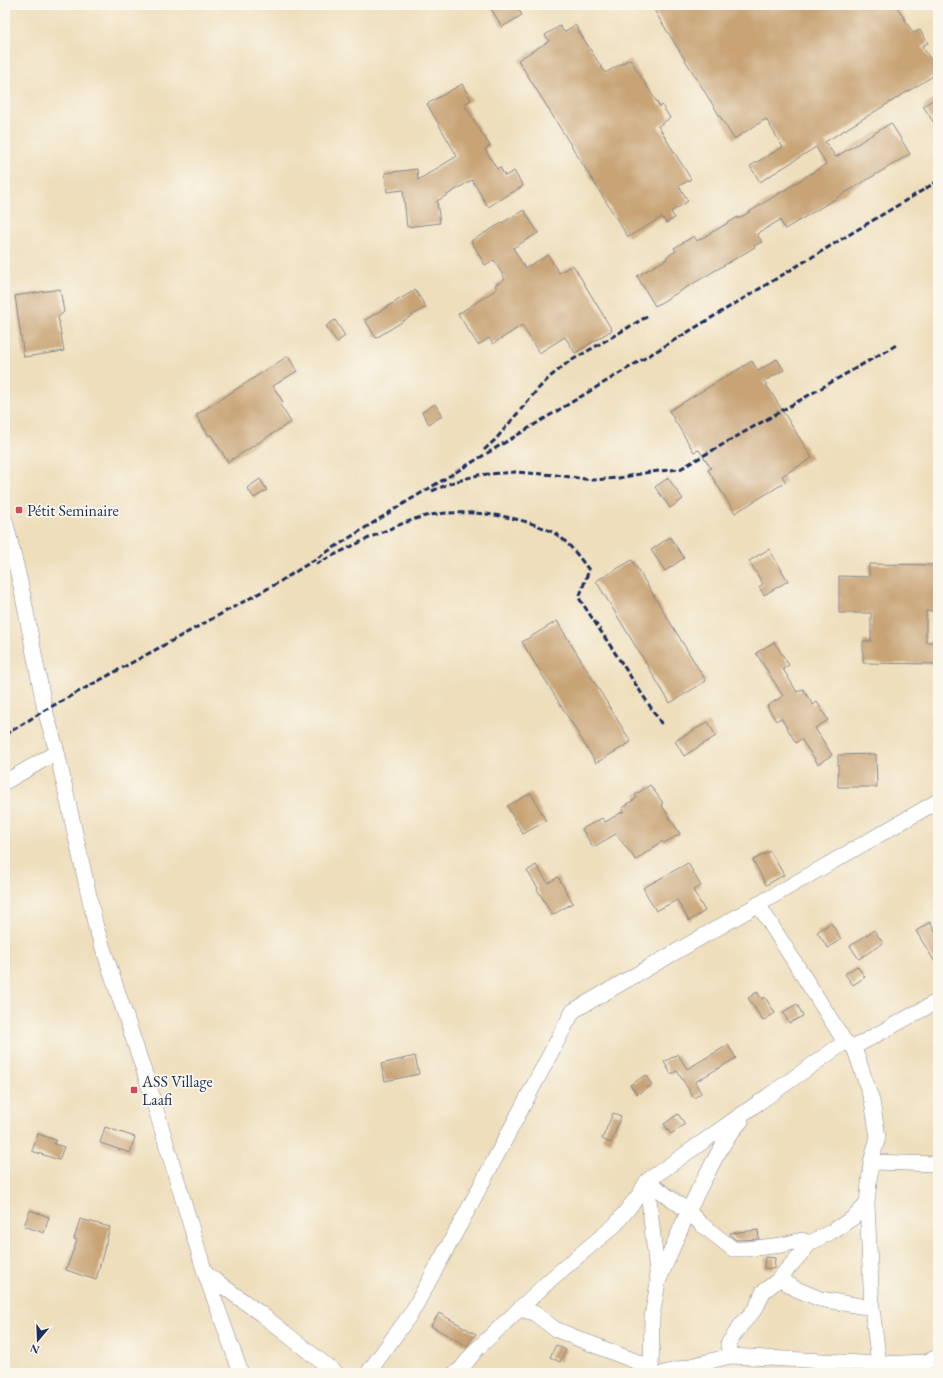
<svg xmlns="http://www.w3.org/2000/svg" width="943" height="1378" font-family="'EB Garamond',serif">
  <style>
    .building { fill: #c7a374 }
    .lines { fill: none; stroke-linecap: round; stroke-linejoin: round }
    .minor-casing { stroke: #84868d; stroke-width: 16 }
    .minor { stroke: #fff; stroke-width: 15 }
    .rail { stroke: #1b2f5e; stroke-width: 3; stroke-dasharray: 6 3; stroke-linecap: butt }
    .poi-dot { fill: #d1495b; stroke: #fbf7ec; stroke-width: 1.5 }
    .labels { text-anchor: middle; stroke-width: 3.5; stroke-linejoin: round; paint-order: stroke }
    .poi-label { font-size: 16px; fill: #1b2f5e; stroke: #fbf7ec; text-anchor: start }
  </style>
  <rect width="100%" height="100%" fill="#fbf7ec"/>
  <filter id="ink" filterUnits="userSpaceOnUse"><feTurbulence type="fractalNoise" baseFrequency=".025" numOctaves="2"/><feDisplacementMap in="SourceGraphic" scale="8" xChannelSelector="R" yChannelSelector="G"/><feConvolveMatrix kernelMatrix="1 2 1 2 8 2 1 2 1" color-interpolation-filters="sRGB"/></filter>
  <filter id="wash" filterUnits="userSpaceOnUse"><feTurbulence type="fractalNoise" baseFrequency=".012" numOctaves="4" result="noise"/><feDisplacementMap in="SourceGraphic" scale="16" xChannelSelector="R" yChannelSelector="G"/><feGaussianBlur stdDeviation="0.9" result="paint"/><feColorMatrix in="noise" values="0 0 0 0 0 0 0 0 0 0 0 0 0 0 0 0 0 1.4 0 .05"/><feComposite in="paint" operator="in"/></filter>
  <g filter="url(#wash)">
    <rect width="100%" height="100%" fill="#eedebc"/>
    <g id="blocks">
      <path class="building" d="M489,5h27l6,10 -20,12z
        M651,5h245l17,28 7,-3 8,13 -6,3 16,25v2l-113,69 11,15 55,-34 19,31 -125,75 -5,-9 -23,14 5,8 -8,4 1,1 -100,59 -18,-30 30,-17 -1,-2 10,-6 -2,-3 20,-12 3,5 41,-24v2l88,-55 -10,-17 -56,35 -10,-16 33,-19 -17,-28 -32,20z
        M575,25l30,48 25,-14 30,48 2,-2 8,13 -12,8 33,53 -12,7 9,15 -17,11 4,6 -9,5 -4,-6 -34,20 -110,-177 31,-19 -4,-6 15,-9 4,6z
        M462,84l9,16 -7,4 26,42 -5,3 12,20 3,-2 5,9 9,-5 9,15 -35,21 -16,-27 -35,21 3,22 -33,4 -4,-37 -16,2 -2,-19 32,-4 1,11 39,-24 -30,-52z
        M938,97v32l-15,-23z
        M524,210l14,23 -25,15 12,20 23,-13 11,18 14,-8 39,65 -37,23 -10,-16 -26,16 -17,-28 -29,19 -4,-6 -11,7 -20,-31 39,-25 -2,-4 10,-6 -11,-19 -9,5 -14,-24z
        M60,289l4,23 -6,5 6,34 -40,6 -9,-61z
        M415,290l11,17 -50,31 -11,-18z
        M335,320l10,16 -8,6 -11,-16z
        M288,356l9,15 -24,15 10,16 -3,3 11,17 -63,40 -17,-27 -2,1 -13,-21z
        M777,359l7,11 -20,11 48,77 -30,18 4,6 -51,31 -27,-43 3,-2 -12,-18 -5,2 -25,-41 83,-50 6,10z
        M435,404l7,12 -13,8 -7,-12z
        M668,478l15,21 -13,9 -15,-21z
        M260,479l7,11 -13,8 -7,-10z
        M670,537l14,21 -19,13 -14,-21z
        M769,549l19,32 -24,14 -5,-8 4,-3 -14,-23z
        M632,560l74,121 -36,22 -74,-122z
        M869,564l69,1v46h-12v31h12v22l-75,-1v-22h8v-28h-32v-37l30,1z
        M557,621l74,121 -35,21 -74,-121z
        M774,642l15,23 -6,4 14,23 6,-3 10,16 4,-3 11,18 -13,8 17,27 -14,9 -17,-25 -5,4 -15,-25 -5,3 -9,-15 16,-10 -27,-43z
        M708,722l8,14 -32,20 -9,-15z
        M876,754l1,33h-39v-32z
        M650,785l13,18 -2,1 19,30 -16,9 -2,-2 -26,19 -20,-26 -23,13 -11,-18 20,-11 3,4 19,-11 -2,-3 6,-3 -1,-1 10,-6 -2,-3z
        M531,793l15,28 -23,13 -16,-28z
        M770,851l14,24 -18,10 -13,-25z
        M688,863l13,23 -8,4 12,21 -16,10 -12,-21 -21,11 -13,-23z
        M536,865l12,18 10,-6 15,26 -21,12 -15,-26 1,-1 -11,-17z
        M930,922l8,13v32l-22,-36z
        M831,923l10,16 -13,9 -11,-16z
        M874,930l9,13 -24,16 -9,-13z
        M857,966l8,11 -12,8 -8,-11z
        M757,992l5,7 3,-2 10,16 -12,8 -15,-23z
        M797,1004l6,12 -14,7 -6,-11z
        M728,1045l8,13 -41,24 6,11 -7,5 -17,-27 -6,3 -7,-12 14,-8 9,15z
        M415,1056l4,18 -34,7 -4,-17z
        M646,1075l6,10 -15,9 -7,-9z
        M613,1113l8,3 -10,27 -9,-4z
        M678,1114l7,10 -14,10 -7,-10z
        M105,1127l30,10 -5,16 -30,-10z
        M38,1134l18,6 -2,4 10,3 -5,13 -27,-9z
        M30,1210l19,7 -5,16 -20,-7z
        M80,1219l30,8 -14,53 -30,-10 11,-30 -3,-1z
        M758,1230l1,9 -23,1 -5,-4 -1,-3z
        M765,1257l10,1 -1,11 -10,-1z
        M439,1313l37,21 -9,12 -36,-20z
        M556,1345l10,5 -6,12 -10,-5z"/>
    </g>
  </g>
  <g filter="url(#ink)">
    <use href="#blocks" fill-opacity="0" stroke="#84868d" stroke-width="1"/>
    <g class="lines">
      <g class="minor-casing">
        <path id="minor" d="M5,520l16,66 24,124 12,42 39,175 52,156 57,190 36,100
          M5,782l52,-30
          M758,904l87,138
          M854,1047l18,54 6,36 -7,25 -4,42 5,104 7,56
          M871,1162l67,2
          M647,1181l11,101 -6,35 -1,56
          M647,1181l41,30 13,13 32,25h14l35,-4 20,-5 8,3
          M205,1273l56,41 75,59
          M778,1280h4l14,9 24,10 52,9
          M658,1282c16,-38 31,-76 51,-112 9,-18 18,-34 32,-49
          M520,1309l14,4 21,16 29,12 56,22 8,10
          M730,1356l-2,-12 13,-19 15,-17 7,-16 15,-12 32,-37 21,-11 22,-14 14,-14
          M368,1373l44,-61 51,-93 110,-208 365,-210
          M455,1373l6,-4 15,-19 75,-71 64,-54 24,-30 8,-14 198,-139 9,5 84,-46
          M664,1373l66,-17 149,8 47,-2 12,-5"/>
      </g>
      <use href="#minor" class="minor"/>
      <path class="rail" d="M484,450l12,-11 42,-50 13,-13 16,-13 81,-47
        M432,491l19,-8 27,-8 37,-3 41,3 36,5 27,-2 31,-6 30,-3 218,-125
        M316,564c32,-16 65,-33 99,-45 37,-13 105,-5 139,14 14,8 25,24 35,37l-10,28 84,128
        M5,735l40,-25 231,-126 127,-80 535,-323"/>
    </g>
  </g>
  <g class="poi-dot">
    <rect x="15" y="506" width="8" height="8" rx="2"/>
    <rect x="130" y="1086" width="8" height="8" rx="2"/>
  </g>
  <g class="labels">
    <g class="poi-label">
      <text x="27" y="516">Pétit Seminaire</text>
      <text x="142" y="1087">ASS Village<tspan x="142" dy="18">Laafi</tspan></text>
    </g>
  </g>
  <rect width="943" height="1378" fill="none" stroke="#fbf7ec" stroke-width="20"/>
  <g transform="translate(38 1340) rotate(199)" stroke="#fbf7ec" stroke-width="3" paint-order="stroke">
  <path d="M0-3L7 15L0 10L-7 15Z" fill="#1b2f5e"/>
  <text y="-6" font-size="11" font-weight="bold" text-anchor="middle" fill="#1b2f5e">N</text>
  </g>
</svg>
